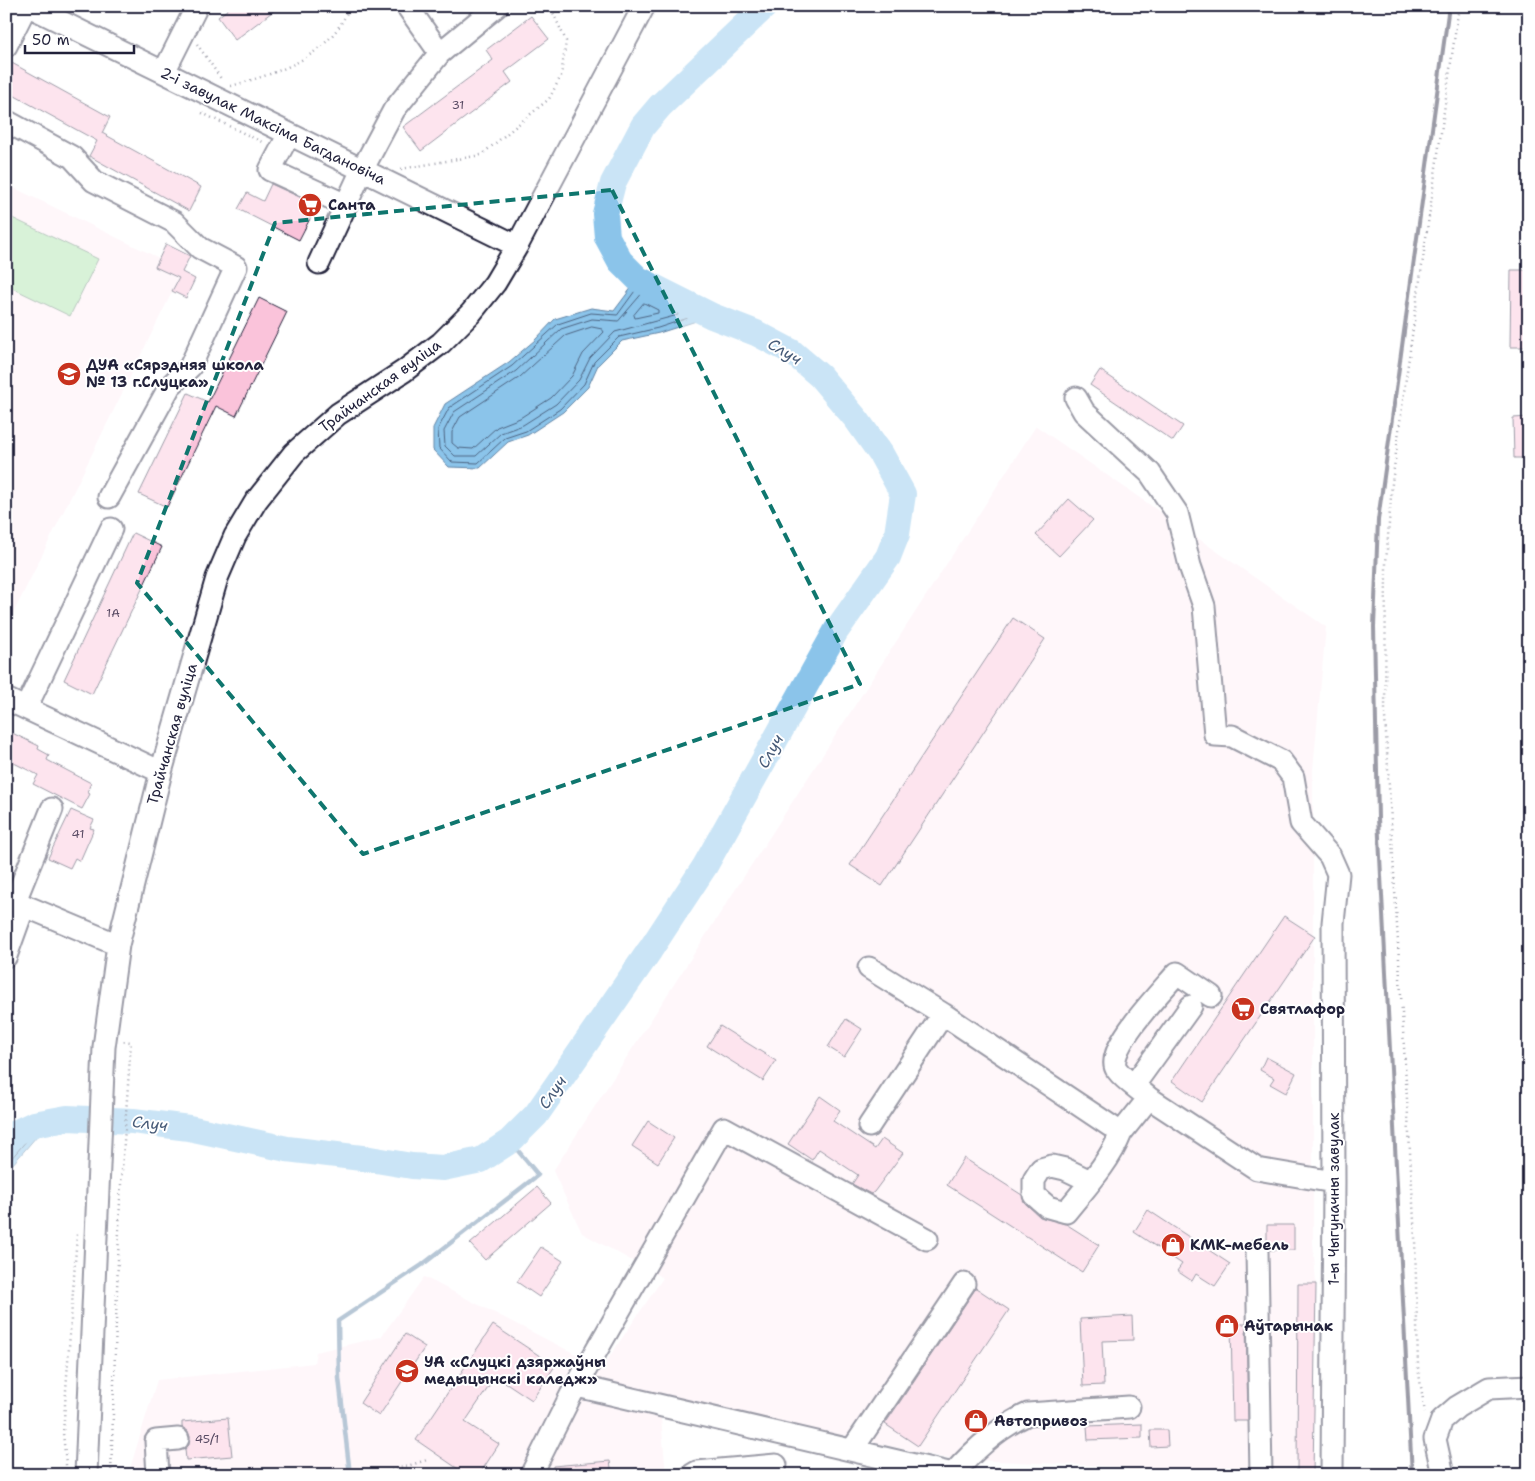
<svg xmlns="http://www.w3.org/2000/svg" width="1535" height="1481" font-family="'Shantell Sans',sans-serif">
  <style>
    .built { fill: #feedf4 }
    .green { fill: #a8e3a9; stroke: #658272 }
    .water { fill: #8bc4ea; stroke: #6183a4 }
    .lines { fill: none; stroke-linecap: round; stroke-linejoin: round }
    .shore { stroke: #4c6381; stroke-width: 1 }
    .stream { stroke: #6183a4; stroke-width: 4.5 }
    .river { stroke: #8bc4ea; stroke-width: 26 }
    .building { fill: #fac3da; stroke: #22223b }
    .minor-casing { stroke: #22223b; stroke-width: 25 }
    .path { stroke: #22223b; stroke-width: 2.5; stroke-dasharray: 1 4; stroke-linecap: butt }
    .minor { stroke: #fff; stroke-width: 21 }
    .rail { stroke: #22223b; stroke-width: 4 }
    .marked { fill: none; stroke: #0f766e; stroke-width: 4; stroke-dasharray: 10 6; stroke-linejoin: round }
    .labels { text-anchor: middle; stroke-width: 4; stroke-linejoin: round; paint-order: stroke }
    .number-label { font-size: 12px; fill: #584a63 }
    .street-label { font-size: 15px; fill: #22223b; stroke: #fff }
    .poi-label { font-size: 15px; font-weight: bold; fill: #22223b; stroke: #fff; text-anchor: start }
    .water-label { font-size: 16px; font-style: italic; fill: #475b78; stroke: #fff }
  </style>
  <rect width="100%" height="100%" fill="#fff"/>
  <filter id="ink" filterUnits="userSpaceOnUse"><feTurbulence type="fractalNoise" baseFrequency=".02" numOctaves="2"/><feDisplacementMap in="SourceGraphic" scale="10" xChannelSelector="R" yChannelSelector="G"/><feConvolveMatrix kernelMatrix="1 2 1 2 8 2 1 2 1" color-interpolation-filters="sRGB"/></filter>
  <g filter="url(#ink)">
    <path class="built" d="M6,184l153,74 -4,9 24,11 -173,350z
      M1036,426l290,201 -13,143v471l3,43 -3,191h-184l-2,-8 -178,-8 -356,-78 70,-103 -81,-45 -29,-62z
      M424,1277l159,81 -12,37 90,23 5,57h-538l29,-95 157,-17 2,-11 65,-15z"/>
    <path class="green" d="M6,215l92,44 -28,57 -64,-31z"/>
    <path class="water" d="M638,279l74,37 -53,17 -37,8 -24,24 -10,22 -25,25 -35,23 -20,7 -28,26 -31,-1 -16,-17v-22l12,-24 64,-42 26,-22 20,-21 36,-11 23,3z
      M69,1112l2,16 -34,8 -25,29h-6v-41z"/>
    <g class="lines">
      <path class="shore" d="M639,286l54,26 1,4 -36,12 -39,9 -25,25 -10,22 -24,25 -34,22 -21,7 -27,25 -26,-1 -13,-14 -1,-19 11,-21 63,-42 46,-42 33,-11 26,2z
        M642,294l35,17 1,4 -63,17 -25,26 -11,22 -23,24 -33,21 -22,8 -25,23h-21l-10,-10 -1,-15 10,-19 62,-41 45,-42 31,-10 26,2z
        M644,303l14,7v3l-23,5 -1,-3z
        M592,327l10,2 2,3 -21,22 -11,22 -21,22 -31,20 -23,9 -24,22 -15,-1 -6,-5v-11l8,-15 60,-40 45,-41z
        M6,1128l56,-10 3,2 -1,5 -30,7 -24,28 -4,1"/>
      <path class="stream" d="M350,1475l-11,-97 -1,-57 84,-56 116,-90 -28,-34"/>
      <path class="river" d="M6,1137l28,-13 33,-6 66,3 56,7 98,21 83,10 42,7 31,2 38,-8 29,-19 26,-26 114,-165 55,-84 131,-235 52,-74 9,-23 6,-40 -22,-40 -24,-34 -37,-44 -28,-24 -36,-19 -44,-17 -74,-37 -18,-18 -13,-24 -2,-23 8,-31 30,-57 17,-20 105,-100"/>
    </g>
    <path class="building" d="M232,6h48l-45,34 -17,-23z
      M531,16l18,23 -44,33 7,10 -91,69 -18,-24 90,-67 -7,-10z
      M10,62l100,55 -8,16 99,54 -12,24 -100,-55 8,-15 -91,-50v-21z
      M271,184l46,21 -18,35 -61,-31 9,-16 16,8z
      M166,244l24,12 -8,16 13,7 -9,19 -14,-7 7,-13 -24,-11z
      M1511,270h18v77h-19z
      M259,298l28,14 -51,104 -20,-10 -49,101 -28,-13 49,-101 20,9z
      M1100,370l83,56 -10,15 -83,-56z
      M1529,417v41h-15l-1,-40z
      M1069,499l24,21 -34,36 -23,-21z
      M133,533l29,14 -70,147 -28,-14z
      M1013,618l32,21 -163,247 -32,-21z
      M6,730l33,16 -1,3 11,6 -2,5 44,23 -4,9 3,2 -8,15 -49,-25 5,-9 -32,-16z
      M71,810l23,10 -4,8 4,1 -14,32 -5,-3 -5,10 -22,-10z
      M1284,916l31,20 -113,166 -30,-21z
      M846,1019l16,10 -18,28 -16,-10z
      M720,1026l56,35 -13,20 -56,-35z
      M1266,1057l30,16 -10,20 -16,-9 4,-6 -14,-8z
      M820,1096l20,14 -7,11 42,28 7,-10 21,14 -29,39 -3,2 -19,-10 6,-9 -39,-26 -7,11 -24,-16z
      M648,1121l26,17 -16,25 -26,-17z
      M964,1158l58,37 4,9 14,13 26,7 33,21 -17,27 -135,-87z
      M537,1187l14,16 -66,57 -15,-16z
      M1148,1210l82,54 -15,22 -19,-12 -4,7 -15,-10 5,-7 -48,-32z
      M1267,1225h27v25h-25l-2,-7z
      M541,1247l22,14 -24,36 -22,-15z
      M1298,1284h18l-3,191h-16z
      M976,1288l33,22 -91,136 -33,-22z
      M1132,1316l1,24 -31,1 2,44 -21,1 -3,-67z
      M1231,1324h15l2,97h-15z
      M493,1325l62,41 -23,34 -36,-24 -31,46 34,22 -20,31h-12l-51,-35z
      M405,1334l20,13 -46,69 -19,-13z
      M228,1418l4,38 -46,4 -1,-11 4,-4 1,-8 -2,-6 -6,-4v-5z
      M1142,1424v14l-54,2 -1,-14z
      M1150,1430h17l1,16 -17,1z
      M610,1461l2,14h-59v-9z"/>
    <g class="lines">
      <g class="minor-casing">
        <path id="minor" d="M29,6l488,240
          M407,6l33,47
          M6,46l20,-40
          M164,72l33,-66
          M6,121l66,36 22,24 80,41 26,26 36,19 -46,100 -20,19 -61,111
          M289,134l-19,36 76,35
          M319,263l43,-93 32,-60 46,-57 57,-47
          M1076,398l8,14 66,61 27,40 13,53 14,40 11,129 17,1 49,25 12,16 8,46 29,33 8,18 -5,49 1,259 -2,293
          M6,699l155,73
          M26,708l85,-179
          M6,898l112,47
          M15,901l37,-92
          M6,956l18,-50
          M869,968l74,46 178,119 28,-35 108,71 77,13
          M1134,1085l57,-79
          M1149,1098c-10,-9 -24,-17 -32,-28 -15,-19 47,-81 60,-97l34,23
          M869,1126l74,-112
          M1090,1181l-25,-12 -13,-3 -11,3 -7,11v15l14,12 18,5c20,-25 43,-49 55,-79
          M1257,1251l4,224
          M577,1386l380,89
          M852,1450l112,-166
          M86,1475l18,-428 14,-102 43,-173 56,-194 18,-42 21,-35 38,-48 44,-39 66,-43 37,-28 30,-30 24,-30 22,-37 127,-240
          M158,1475l-2,-34 22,-2
          M531,1475l40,-80 153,-267 203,111
          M692,1475l5,-3 79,-7
          M952,1475c21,-24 47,-48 76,-61l101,-7
          M1443,1475l-8,-36 7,-19 15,-13 32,-19 40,-2"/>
      </g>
      <path class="path" d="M197,44l25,36
        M231,86c49,-14 98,-28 119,-80
        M202,113l62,30
        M401,169l80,-14 68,-56 12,-23 5,-35 -16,-35
        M1425,1413l-7,-46 -3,-129 -30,-521 1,-154 6,-80 13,-98 54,-379
        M67,1475l-4,-42 14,-199
        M111,1475l9,-276 11,-157 -9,-1
        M377,1475l50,-15"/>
      <use href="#minor" class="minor"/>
      <path class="rail" d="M1412,1475l-34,-657 -4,-191 4,-107 71,-514"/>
    </g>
  </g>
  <path d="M0 0H1535V1481H0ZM612,190l248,494 -497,170 -226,-271 138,-360z" fill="#fff" fill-opacity=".55" fill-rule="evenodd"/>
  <path class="marked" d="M612,190l248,494 -497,170 -226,-271 138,-360z"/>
  <defs>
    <g id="supermarket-disc" transform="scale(1.25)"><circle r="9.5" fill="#c8321e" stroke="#fff"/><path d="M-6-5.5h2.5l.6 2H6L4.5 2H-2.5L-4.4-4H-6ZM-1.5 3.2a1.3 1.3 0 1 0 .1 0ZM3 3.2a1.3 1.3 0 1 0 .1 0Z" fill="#fff"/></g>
    <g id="school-disc" transform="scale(1.25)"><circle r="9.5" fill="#c8321e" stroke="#fff"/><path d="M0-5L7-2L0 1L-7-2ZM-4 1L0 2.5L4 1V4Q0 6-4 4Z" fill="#fff"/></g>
    <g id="shop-disc" transform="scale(1.25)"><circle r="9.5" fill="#c8321e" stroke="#fff"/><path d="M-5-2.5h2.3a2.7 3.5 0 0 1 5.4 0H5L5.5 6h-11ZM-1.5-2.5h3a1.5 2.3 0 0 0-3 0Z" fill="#fff"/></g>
    <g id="university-disc" transform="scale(1.25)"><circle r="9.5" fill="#c8321e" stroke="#fff"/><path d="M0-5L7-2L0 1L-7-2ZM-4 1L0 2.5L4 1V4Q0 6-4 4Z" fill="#fff"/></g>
  </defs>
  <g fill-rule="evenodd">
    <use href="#supermarket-disc" x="310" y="205"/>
    <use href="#school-disc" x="69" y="374"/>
    <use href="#supermarket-disc" x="1243" y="1009"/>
    <use href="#shop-disc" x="1173" y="1245"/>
    <use href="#shop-disc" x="1227" y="1326"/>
    <use href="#university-disc" x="407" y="1371"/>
    <use href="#shop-disc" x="976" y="1421"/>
  </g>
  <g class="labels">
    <g class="number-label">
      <text x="458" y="109">31</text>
      <text x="113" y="617">1А</text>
      <text x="78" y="838">41</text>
      <text x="207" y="1443">45/1</text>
    </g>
    <g class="street-label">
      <text transform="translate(273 126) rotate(26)" y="5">2-і завулак Максіма Багдановіча</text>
      <text transform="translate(380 386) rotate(-36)" y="5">Трайчанская вуліца</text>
      <text transform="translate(172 734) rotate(-74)" y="5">Трайчанская вуліца</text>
      <text transform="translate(1334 1199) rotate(-90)" y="5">1-ы Чыгуначны завулак</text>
    </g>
    <g class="poi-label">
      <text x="328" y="210">Санта</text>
      <text x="86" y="370">ДУА «Сярэдняя школа<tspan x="86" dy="17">№ 13 г.Слуцка»</tspan></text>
      <text x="1260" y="1014">Святлафор</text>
      <text x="1190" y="1250">КМК-мебель</text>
      <text x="1244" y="1331">Аўтарынак</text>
      <text x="424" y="1367">УА «Слуцкі дзяржаўны<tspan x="424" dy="17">медыцынскі каледж»</tspan></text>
      <text x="994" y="1426">Автопривоз</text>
    </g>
    <g class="water-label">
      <text transform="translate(785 351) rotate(31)" y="6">Случ</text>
      <text transform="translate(770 751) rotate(-61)" y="6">Случ</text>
      <text transform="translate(552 1092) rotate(-55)" y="6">Случ</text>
      <text transform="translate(150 1123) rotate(7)" y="6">Случ</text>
    </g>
  </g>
  <rect width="1535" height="1481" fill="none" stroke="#fff" stroke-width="25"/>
  <rect x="12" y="12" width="1510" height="1456" fill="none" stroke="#22223b" stroke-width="2" filter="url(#ink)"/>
  <path d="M25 45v8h109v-8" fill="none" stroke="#22223b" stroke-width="2.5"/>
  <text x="32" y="45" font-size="15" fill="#22223b" stroke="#ffffff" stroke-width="4" paint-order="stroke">50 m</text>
</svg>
